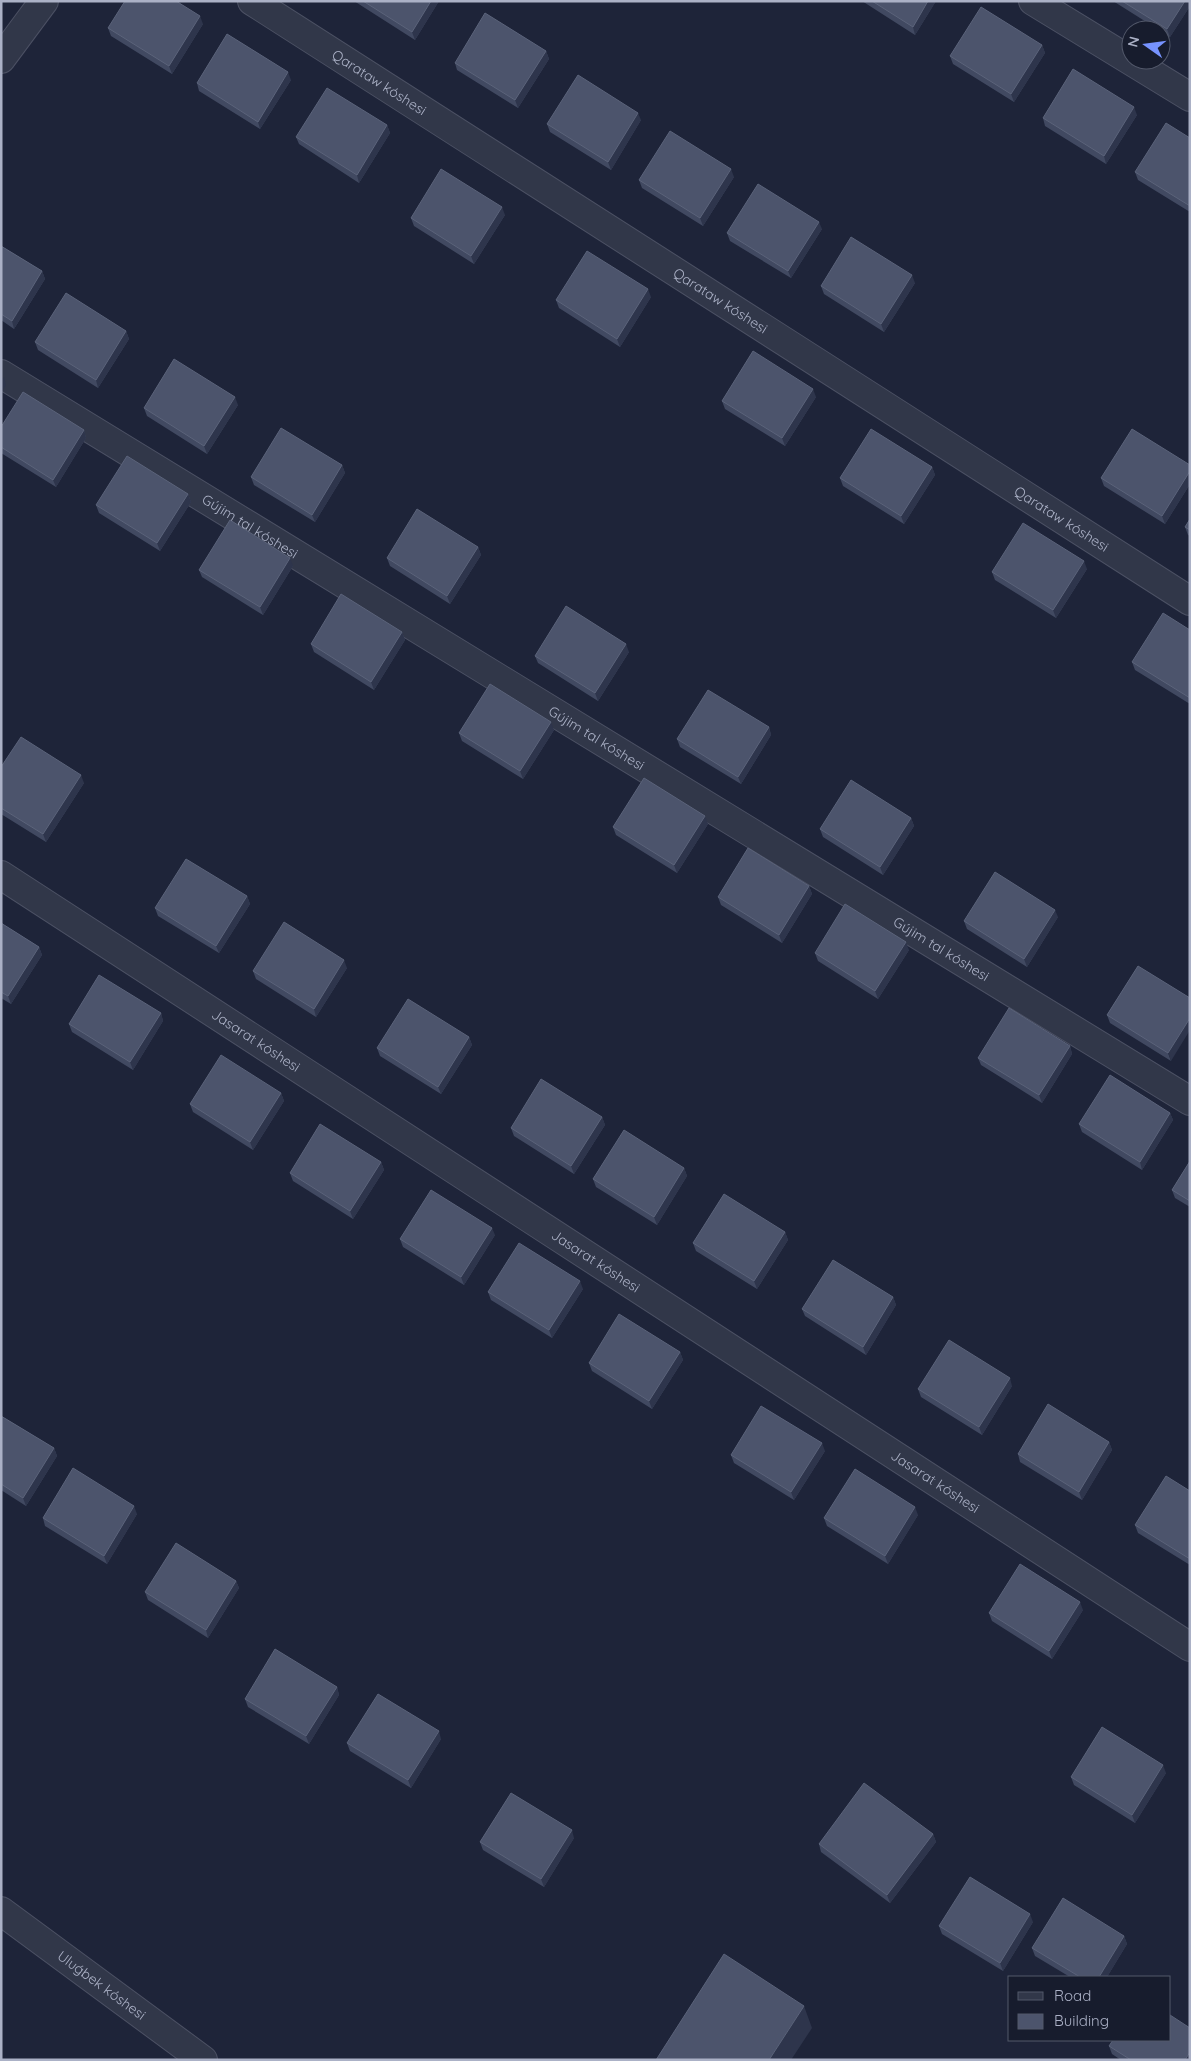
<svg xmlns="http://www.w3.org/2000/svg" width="1191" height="2061" font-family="Quicksand,sans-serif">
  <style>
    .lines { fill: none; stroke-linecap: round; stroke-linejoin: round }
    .minor-casing { stroke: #4c5164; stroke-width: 30 }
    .minor { stroke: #313749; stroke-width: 28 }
    .wall { fill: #414961 }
    .shaded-wall { fill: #2e354c }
    .building { fill: #4c546c; stroke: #5b637a }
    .labels { text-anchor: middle; stroke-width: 4; stroke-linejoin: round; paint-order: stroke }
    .street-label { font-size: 14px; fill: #abb1c6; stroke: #171c2d }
  </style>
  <rect width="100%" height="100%" fill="#1e2439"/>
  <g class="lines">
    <g class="minor-casing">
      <g id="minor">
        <path id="s1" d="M252,1l938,600"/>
        <path d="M1033,1l157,96"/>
        <path d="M1,59l43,-58"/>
        <path id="s2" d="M1,374l1189,727"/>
        <path id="s3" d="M1,875l1189,772"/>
        <path id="s4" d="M1,1911l202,149"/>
      </g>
    </g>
    <use href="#minor" class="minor"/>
  </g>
  <path class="wall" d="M354,1h85l-24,39z
    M862,1h74l-21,34z
    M1113,1h77v5l-20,31 -9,-6v-1h-2z
    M203,24l-31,50 -61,-38 -3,-8z
    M1042,45l3,8 -31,49 -61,-38 -3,-8z
    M546,51l3,8 -31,49 -61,-38 -2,-7z
    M291,80l-31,49 -61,-38 -2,-8z
    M1137,115l-31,49 -61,-38 -2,-8z
    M641,120l-30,50 -61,-38 -3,-8z
    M387,125l3,8 -31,50 -60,-39 -3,-7z
    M1190,138v74l-52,-32 -3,-8z
    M734,177l-31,49 -61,-38 -3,-8z
    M505,215l-31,49 -60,-38 -3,-8z
    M822,229l-31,49 -61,-37 -3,-8z
    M1,246l41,25 3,8 -31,50 -13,-9z
    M915,283l-31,49 -60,-38 -3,-8z
    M651,297l-31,50 -61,-39 -3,-8z
    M126,331l3,8 -31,49 -60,-38 -3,-8z
    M816,397l-31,49 -60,-37 -3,-8z
    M238,405l-31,49 -60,-38 -3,-8z
    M1,427l83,3 2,8 -30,49 -55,-34z
    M342,465l3,8 -30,49 -61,-37 -3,-8z
    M1190,465v19l-25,40 -61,-38 -3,-8z
    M932,467l3,8 -31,49 -61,-38 -3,-8z
    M188,494l3,8 -31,49 -61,-38 -3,-8z
    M1190,519v17l-2,-1 -3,-8z
    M478,547l3,8 -31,49 -60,-38 -3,-8z
    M293,566l-30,49 -61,-38 -3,-7z
    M1087,569l-31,49 -61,-38 -3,-8z
    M1190,630v74l-55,-34 -3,-8z
    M402,632l3,8 -31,50 -60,-38 -3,-8z
    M629,652l-31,49 -60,-38 -3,-7z
    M769,727l2,8 -30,49 -61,-37 -3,-8z
    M554,730l-31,49 -61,-38 -3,-8z
    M1,767l83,16 -38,59 -45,-28z
    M911,818l3,8 -31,49 -60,-38 -3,-8z
    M708,824l-31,49 -61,-38 -3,-8z
    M809,886l3,8 -30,49 -61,-38 -3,-8z
    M247,896l3,8 -31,49 -61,-37 -3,-8z
    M1058,917l-31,50 -60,-38 -3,-8z
    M1,923l38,24 3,8 -31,49 -10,-6z
    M909,950l-31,49 -60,-38 -3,-8z
    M1138,966l33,95 -61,-38 -3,-8z
    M347,968l-31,49 -60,-38 -3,-8z
    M161,1013l2,8 -30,49 -61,-38 -3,-8z
    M469,1037l3,8 -31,49 -61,-38 -3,-8z
    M1070,1046l2,8 -30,49 -61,-38 -3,-7z
    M281,1093l3,8 -31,49 -60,-38 -3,-8z
    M1170,1113l3,7 -31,50 -60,-38 -3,-8z
    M602,1117l3,8 -31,49 -60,-38 -3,-8z
    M1190,1161v46l-15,-9 -3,-8z
    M381,1162l3,8 -31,49 -60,-38 -3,-8z
    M684,1168l3,8 -30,49 -61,-38 -3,-8z
    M785,1232l3,8 -31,49 -61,-38 -3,-8z
    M495,1235l-31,50 -61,-38 -3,-8z
    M583,1289l-31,49 -61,-38 -3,-8z
    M893,1297l3,8 -30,50 -61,-39 -3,-7z
    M680,1352l3,8 -31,49 -60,-38 -3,-8z
    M1012,1386l-30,49 -61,-38 -3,-8z
    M1,1416l53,32 3,8 -31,50 -25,-16z
    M1109,1442l3,8 -30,50 -62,-38 -2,-8z
    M825,1451l-31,49 -60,-37 -3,-8z
    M1190,1491v74l-52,-32 -3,-8z
    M137,1514l-30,50 -62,-38 -2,-8z
    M918,1515l-30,49 -61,-38 -3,-8z
    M236,1581l3,7 -31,50 -60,-38 -3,-8z
    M1083,1610l-31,49 -60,-38 -3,-8z
    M337,1687l2,8 -30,49 -61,-37 -3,-8z
    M441,1739l-30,49 -61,-37 -3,-8z
    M1166,1773l-31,50 -61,-38 -3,-8z
    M933,1834l3,8 -46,61 -69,-51 -2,-8z
    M574,1838l-30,49 -61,-37 -3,-8z
    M1033,1922l-30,49 -61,-37 -3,-8z
    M1124,1936l3,8 -20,33h-37l-35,-21 -3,-8z
    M1109,2046l81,14h-69l-9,-6z"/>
  <path class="shaded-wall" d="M431,1h8l-24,39 -3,-8z
    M928,1h8l-21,34 -2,-8z
    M1185,1h5v5l-20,31 -3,-8z
    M200,16l3,8 -31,50 -3,-8z
    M1042,45l3,8 -31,49 -3,-8z
    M546,51l3,8 -31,49 -3,-8z
    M288,72l3,8 -31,49 -2,-7z
    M1134,107l3,8 -31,49 -2,-8z
    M638,113l3,7 -30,50 -3,-8z
    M387,125l3,8 -31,50 -2,-8z
    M731,169l3,8 -31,49 -3,-8z
    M502,207l3,8 -31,49 -3,-8z
    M819,222l3,7 -31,49 -3,-7z
    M42,271l3,8 -31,50 -2,-8z
    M912,275l3,8 -31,49 -3,-8z
    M648,289l3,8 -31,50 -3,-8z
    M126,331l3,8 -31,49 -2,-8z
    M4,377l2,8 -5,9v-13z
    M813,389l3,8 -31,49 -3,-8z
    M235,397l3,8 -31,49 -3,-8z
    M84,430l2,8 -30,49 -3,-7z
    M342,465l3,8 -30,49 -3,-7z
    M932,467l3,8 -31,49 -3,-8z
    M1190,471v13l-25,40 -3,-8z
    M188,494l3,8 -31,49 -3,-8z
    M478,547l3,8 -31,49 -3,-8z
    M290,558l3,8 -30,49 -3,-8z
    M1084,561l3,8 -31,49 -3,-8z
    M402,632l3,8 -31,50 -3,-8z
    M626,644l3,8 -31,49 -3,-8z
    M551,722l3,8 -31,49 -3,-8z
    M769,727l2,8 -30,49 -3,-7z
    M81,775l3,8 -38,59 -3,-8z
    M705,816l3,8 -31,49 -3,-8z
    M911,818l3,8 -31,49 -3,-8z
    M809,886l3,8 -30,49 -3,-8z
    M247,896l3,8 -31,49 -3,-7z
    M1055,910l3,7 -31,50 -3,-8z
    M906,942l3,8 -31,49 -3,-8z
    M39,947l3,8 -31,49 -3,-8z
    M344,960l3,8 -31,49 -2,-8z
    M161,1013l2,8 -30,49 -3,-8z
    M1190,1018v12l-19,31 -3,-8z
    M469,1037l3,8 -31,49 -3,-7z
    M1070,1046l2,8 -30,49 -3,-8z
    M281,1093l3,8 -31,49 -3,-8z
    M1170,1113l3,7 -31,50 -2,-8z
    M602,1117l3,8 -31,49 -3,-8z
    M381,1162l3,8 -31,49 -3,-8z
    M684,1168l3,8 -30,49 -3,-8z
    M492,1228l3,7 -31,50 -3,-8z
    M785,1232l3,8 -31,49 -3,-8z
    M580,1281l3,8 -31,49 -3,-8z
    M893,1297l3,8 -30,50 -3,-8z
    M680,1352l3,8 -31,49 -3,-8z
    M1010,1378l2,8 -30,49 -3,-8z
    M1109,1442l3,8 -30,50 -3,-8z
    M822,1443l3,8 -31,49 -3,-8z
    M54,1448l3,8 -31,50 -3,-8z
    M134,1506l3,8 -30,50 -3,-8z
    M915,1507l3,8 -30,49 -3,-8z
    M236,1581l3,7 -31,50 -2,-8z
    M1080,1602l3,8 -31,49 -3,-8z
    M337,1687l2,8 -30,49 -3,-8z
    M439,1731l2,8 -30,49 -3,-8z
    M1163,1765l3,8 -31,50 -3,-8z
    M572,1830l2,8 -30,49 -3,-8z
    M933,1834l3,8 -46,61 -3,-8z
    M1030,1914l3,8 -30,49 -3,-8z
    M1124,1936l3,8 -20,33h-8z
    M804,2006l8,22 -21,32h-22z
    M1190,2052v8h-5z"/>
  <path class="building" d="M125,1h51l24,15 -31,50 -61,-38z
    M363,1h68l-19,31z
    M872,1h56l-15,26z
    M1122,1h63l-18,28z
    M981,7l61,38 -31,49 -61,-38z
    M485,13l61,38 -31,49 -60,-37z
    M227,34l61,38 -30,50 -61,-39z
    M1073,69l61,38 -30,49 -61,-38z
    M578,75l60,38 -30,49 -61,-38z
    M327,88l60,37 -30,50 -61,-38z
    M1166,123l24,15v68l-55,-34z
    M670,131l61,38 -31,49 -61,-38z
    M441,169l61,38 -31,49 -60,-38z
    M758,184l61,38 -31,49 -61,-38z
    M851,237l61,38 -31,49 -60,-38z
    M1,246l41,25 -30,50 -11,-7z
    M587,251l61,38 -31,50 -61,-39z
    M66,293l60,38 -30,49 -61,-38z
    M753,351l60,38 -31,49 -60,-37z
    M174,359l61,38 -31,49 -60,-38z
    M23,392l61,38 -31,50 -52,-33v-20z
    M281,428l61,37 -30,50 -61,-38z
    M871,429l61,38 -31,49 -61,-38z
    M1132,429l58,36v6l-28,45 -61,-38z
    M127,456l61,38 -31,49 -61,-38z
    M417,509l61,38 -31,49 -60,-38z
    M1190,519v11l-5,-3z
    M230,520l60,38 -30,49 -61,-37z
    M1023,523l61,38 -31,49 -61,-38z
    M341,594l61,38 -31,50 -60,-38z
    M566,606l60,38 -31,49 -60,-37z
    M1163,613l27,17v68l-58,-36z
    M490,684l61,38 -31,49 -61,-38z
    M708,690l61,37 -31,50 -61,-38z
    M21,737l60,38 -38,59 -42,-26v-41z
    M644,778l61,38 -31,49 -61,-38z
    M851,780l60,38 -31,49 -60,-38z
    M748,848l61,38 -30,49 -61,-38z
    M186,859l61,37 -31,50 -61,-38z
    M995,872l60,38 -31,49 -60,-38z
    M845,904l61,38 -31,49 -60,-38z
    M284,922l60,38 -30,49 -61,-38z
    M1,923l38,24 -31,49 -7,-4z
    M1138,966l52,32v20l-22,35 -61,-38z
    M99,975l62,38 -31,49 -61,-38z
    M408,999l61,38 -31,50 -61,-39z
    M1009,1008l61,38 -31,49 -61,-37z
    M221,1055l60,38 -31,49 -60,-38z
    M1110,1075l60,38 -30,49 -61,-38z
    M541,1079l61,38 -31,49 -60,-38z
    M320,1124l61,38 -31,49 -60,-38z
    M624,1130l60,38 -30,49 -61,-38z
    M1190,1161v40l-18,-11z
    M431,1190l61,38 -31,49 -61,-38z
    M724,1194l61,38 -31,49 -61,-38z
    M519,1243l61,38 -31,49 -61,-38z
    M833,1260l60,37 -30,50 -61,-38z
    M619,1314l61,38 -31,49 -60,-38z
    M949,1340l61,38 -31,49 -61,-38z
    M1048,1404l61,38 -30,50 -61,-38z
    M761,1406l61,37 -31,49 -60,-37z
    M1,1416l53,32 -31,50 -22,-14z
    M73,1468l61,38 -30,50 -61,-38z
    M855,1469l60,38 -30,49 -61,-38z
    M1166,1476l24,15v68l-55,-34z
    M176,1543l60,38 -30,49 -61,-38z
    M1020,1564l60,38 -31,49 -60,-38z
    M275,1649l62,38 -31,49 -61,-37z
    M378,1694l61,37 -31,49 -61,-37z
    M1102,1727l61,38 -31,50 -61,-38z
    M864,1783l69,51 -46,61 -68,-51z
    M511,1793l61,37 -31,49 -61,-37z
    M970,1877l60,37 -30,49 -61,-37z
    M1063,1898l61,38 -25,41h-19l-48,-29z
    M724,1954l80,52 -35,54h-113z
    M1170,2015l20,13v24l-5,8h-54l-22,-14 4,-6h57z"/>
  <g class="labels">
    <g class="street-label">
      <text dy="5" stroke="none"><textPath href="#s1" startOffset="151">Qarataw kóshesi</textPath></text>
      <text dy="5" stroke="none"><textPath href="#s1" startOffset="556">Qarataw kóshesi</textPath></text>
      <text dy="5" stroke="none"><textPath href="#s1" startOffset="961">Qarataw kóshesi</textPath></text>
      <text dy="5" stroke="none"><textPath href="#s2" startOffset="292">Gújim tal kóshesi</textPath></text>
      <text dy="5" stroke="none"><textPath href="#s2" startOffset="698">Gújim tal kóshesi</textPath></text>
      <text dy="5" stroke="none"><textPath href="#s2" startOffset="1102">Gújim tal kóshesi</textPath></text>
      <text dy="5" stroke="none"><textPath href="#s3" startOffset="304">Jasarat kóshesi</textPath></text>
      <text dy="5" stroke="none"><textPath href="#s3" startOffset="709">Jasarat kóshesi</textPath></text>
      <text dy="5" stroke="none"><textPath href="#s3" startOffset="1114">Jasarat kóshesi</textPath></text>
      <text dy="5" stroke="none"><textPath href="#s4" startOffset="125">Uluǵbek kóshesi</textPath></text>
    </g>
  </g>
  <rect width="1191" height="2061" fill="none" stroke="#abb1c6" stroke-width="5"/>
  <rect x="1008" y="1976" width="162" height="65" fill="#171c2d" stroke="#52586a"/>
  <rect x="1018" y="1992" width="25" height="8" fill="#313749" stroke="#52586a"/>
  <text x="1054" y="2001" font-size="15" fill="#abb1c6">Road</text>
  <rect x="1018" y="2014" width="25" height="15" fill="#4c546c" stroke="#52586a"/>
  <text x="1054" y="2026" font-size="15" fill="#abb1c6">Building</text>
  <g transform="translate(1146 45) rotate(284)"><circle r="24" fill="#171c2d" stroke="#52586a"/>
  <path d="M0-4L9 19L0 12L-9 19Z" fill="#7793ff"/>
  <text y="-8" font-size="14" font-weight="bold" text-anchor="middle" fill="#abb1c6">N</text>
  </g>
</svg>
